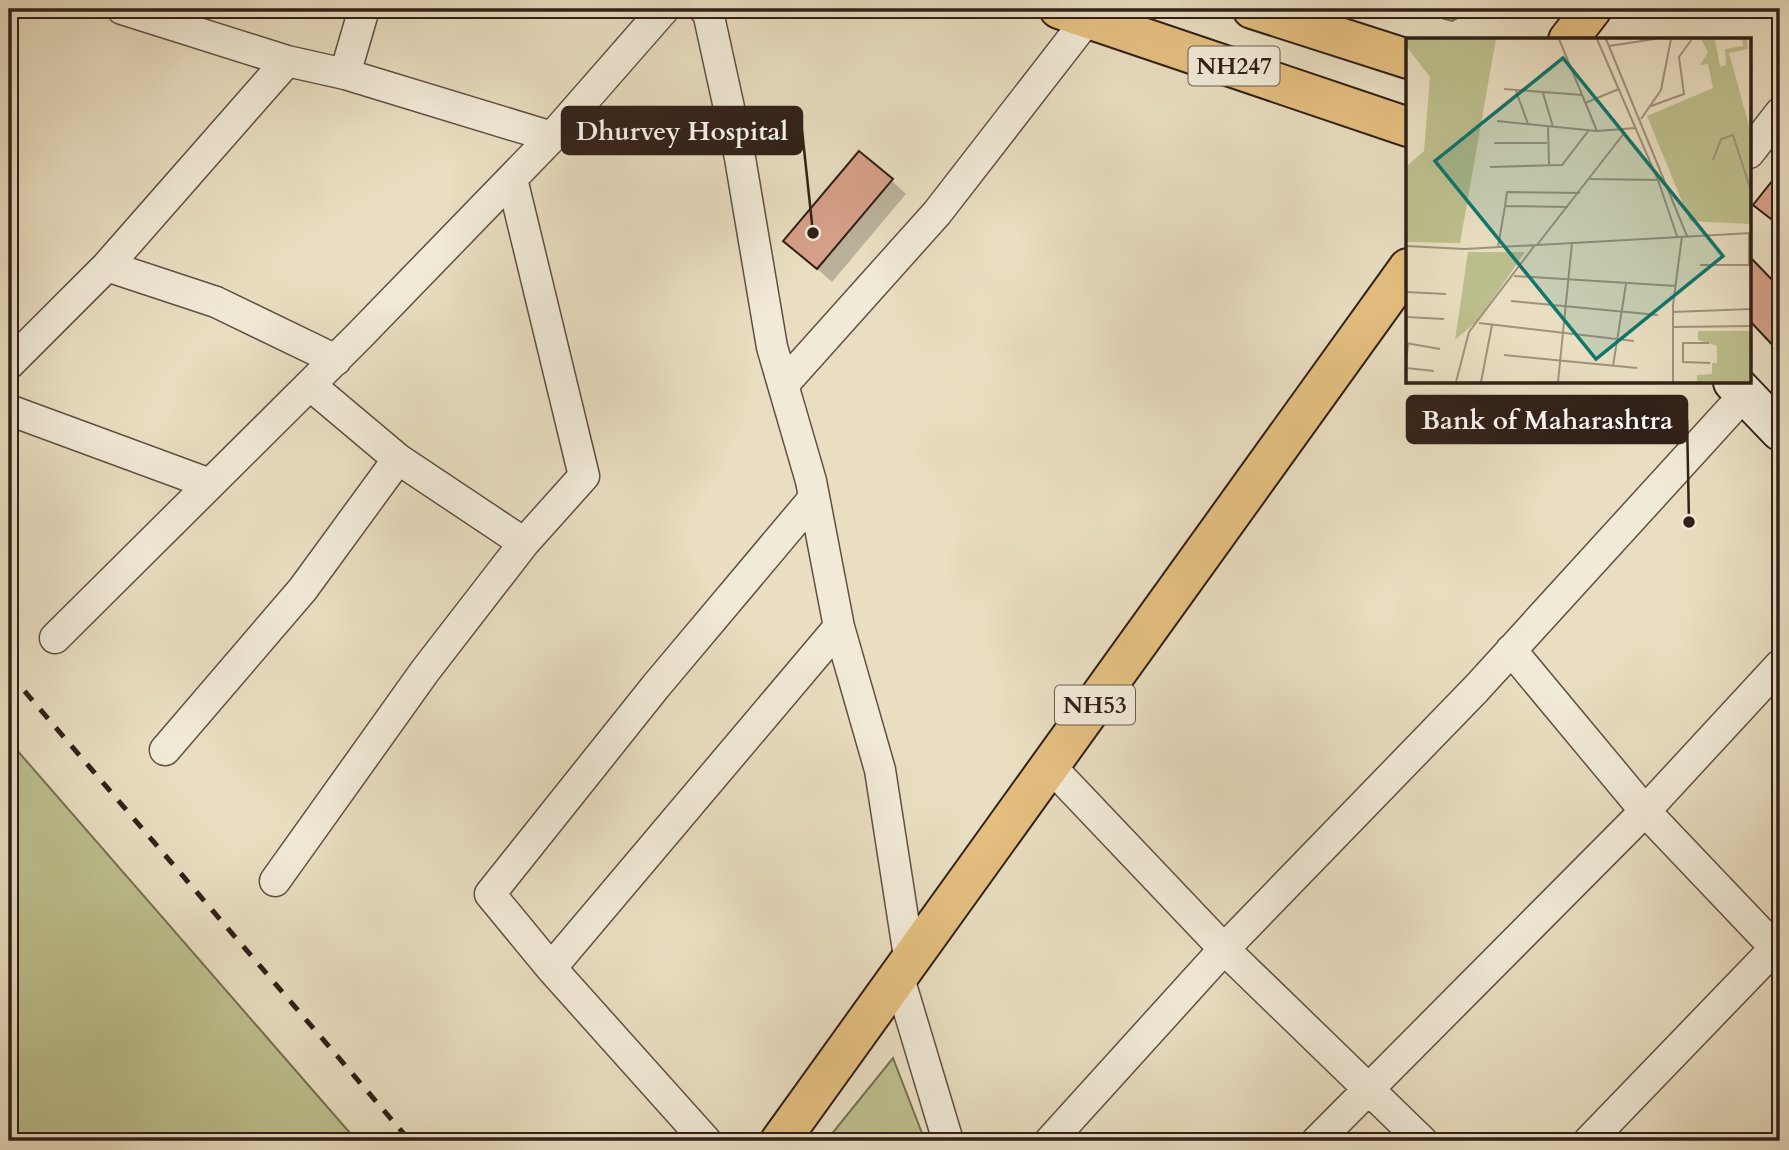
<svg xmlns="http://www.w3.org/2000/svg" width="1789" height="1150" font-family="Cardo,serif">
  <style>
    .green { fill: #bdbf8e; stroke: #777054; stroke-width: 2 }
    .shadow { fill: #0003 }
    .building { fill: #d6a088; stroke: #312019; stroke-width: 2 }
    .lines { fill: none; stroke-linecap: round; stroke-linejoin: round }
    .street-casing { stroke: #5f5043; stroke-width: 33 }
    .secondary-casing { stroke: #312019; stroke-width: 42 }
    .highway-casing { stroke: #312019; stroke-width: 42 }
    .street { stroke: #f1ead7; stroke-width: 30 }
    .secondary { stroke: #f1ead7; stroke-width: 38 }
    .highway { stroke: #e4bf80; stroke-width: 38 }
    .rail { stroke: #312019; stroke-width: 5; stroke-dasharray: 12 12; stroke-linecap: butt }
    .labels { text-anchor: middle; stroke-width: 6; stroke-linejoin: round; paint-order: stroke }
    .shield { fill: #f1ead7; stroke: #6b5d52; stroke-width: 2 }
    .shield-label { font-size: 23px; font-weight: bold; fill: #312019 }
    .inset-road { fill: none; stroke: #9f927e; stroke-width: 2 }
    .view { fill: #0f766e; fill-opacity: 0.15; stroke: #0f766e; stroke-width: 3.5 }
    .inset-edge { fill: none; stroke: #312019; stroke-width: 3.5 }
    .leader { fill: none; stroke: #312019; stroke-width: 2.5 }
    .callout-dot { fill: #312019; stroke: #f1ead7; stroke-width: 2.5 }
    .callout { fill: #312019; stroke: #312019; stroke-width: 2.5 }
    .callout-label { font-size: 26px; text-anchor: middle; font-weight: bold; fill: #fff }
  </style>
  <rect width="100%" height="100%" fill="#e9dec1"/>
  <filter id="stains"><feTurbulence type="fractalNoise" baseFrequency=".00286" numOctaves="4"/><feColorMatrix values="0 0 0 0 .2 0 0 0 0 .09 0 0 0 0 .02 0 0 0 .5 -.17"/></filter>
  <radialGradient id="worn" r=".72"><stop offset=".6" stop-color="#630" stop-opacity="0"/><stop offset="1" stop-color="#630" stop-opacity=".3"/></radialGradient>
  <path class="green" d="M1409,9h66l-23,12z
    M9,741l348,400h-348z
    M893,1058l32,83h-99z"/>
  <path class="shadow" d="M1780,174v54l-24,-23z
    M891,180l15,14 -74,88 -46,-41z
    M1749,259l31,31v61l-31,-34z"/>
  <path class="building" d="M859,151l34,28 -76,90 -34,-28z
    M1780,171v55l-27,-21z
    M1749,256l31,32v65l-31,-33z"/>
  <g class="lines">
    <g class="street-casing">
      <path id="street" d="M122,9l165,52 58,13 207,63
        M704,9l4,3 32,146 32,189 39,134 28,146 41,143 30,193
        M345,74l19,-65
        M1749,153l31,-40
        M107,266l109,36 120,58
        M9,364l98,-98 180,-205
        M310,385l88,74 126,84
        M783,385l154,-172 152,-196
        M9,410l201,74
        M55,638l303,-301 194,-200 112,-128
        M1511,650l134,161 135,142
        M165,750l138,-161 95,-130
        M1051,767l173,182 198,192
        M275,881l150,-210 99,-128 60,-67 -72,-297
        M551,968l-61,-74 166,-208 158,-188
        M899,978l49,163
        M706,1141l-155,-173 288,-341
        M1050,1141l174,-192 252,-260 269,-295
        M1317,1141l328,-330 135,-146
        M1589,1141l191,-198"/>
    </g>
    <g class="secondary-casing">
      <path id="secondary" d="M1733,382l47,49"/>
    </g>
    <g class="highway-casing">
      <path id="highway" d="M1059,9l349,118
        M1252,9l156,50
        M1568,40l24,-31
        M780,1141l628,-873"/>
    </g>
    <use href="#street" class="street"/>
    <use href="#secondary" class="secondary"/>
    <use href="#highway" class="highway"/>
    <path class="rail" d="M9,673l401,468"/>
  </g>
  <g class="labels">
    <g class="shield">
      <rect x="1188.5" y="46.5" width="91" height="39" rx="5"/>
      <rect x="1055" y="685.5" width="80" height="39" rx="5"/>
    </g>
    <g class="shield-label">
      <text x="1234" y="74">NH247</text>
      <text x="1095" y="713">NH53</text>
    </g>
  </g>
  <g transform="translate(1406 38)">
    <rect width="345" height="345" fill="#e9dec1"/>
    <path d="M0,1h90l-36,204 -54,-1v-75l18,-16 6,-74 -24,-31zM295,1l14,1 5,27 6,-2 -1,-16 18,-3 -1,-7h5l1,10 -19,4 22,80v91l-61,-3 -43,-105 66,-28 -5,-24 -8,1 8,-13zM62,214h57l-47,68 -23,20zM292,293h53v51h-54v-7l15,-1v-11h5v-17l-19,-6z" fill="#bdbf8e"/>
    <path class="inset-road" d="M153,1l38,92M191,1l61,141 19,56M200,1l81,197M203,8l46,-7M98,51l78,6M110,53l12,33M137,55l10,34M179,65l34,-14M245,68l33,-12 -5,-37 13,-18M235,81l20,-29 10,-51M91,83l100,10 39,-3M142,89l1,37M88,105h53M307,122l8,-21 12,-4 18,56M84,129l72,-2 27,-35M184,141l68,1M99,168l2,-14 73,1M131,207l88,-113M0,208l59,3 286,-16M92,209l7,-41 63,1M294,227h51M343,227v-32M108,238l162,10M0,254l40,2M105,263l147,14M267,274l78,-3M0,279l38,2M73,285l155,18M267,289l78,-1M0,305l34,6M303,305h-26v19l27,1M98,317l133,13M0,327l2,-22M207,328l13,-82M0,330l28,3M50,344l13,-50 66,-87M75,344l11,-57M152,344l14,-139M267,344v-77l9,-69"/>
    <path class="view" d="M157,20l160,198 -127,103 -161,-198z"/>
    <rect width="345" height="345" class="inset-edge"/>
  </g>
  <path class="leader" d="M813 233L802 130M1689 522L1687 419"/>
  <g class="callout-dot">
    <circle cx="813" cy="233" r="7"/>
    <circle cx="1689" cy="522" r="7"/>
  </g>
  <g class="callout">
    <rect x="562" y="107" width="240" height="47" rx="7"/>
    <rect x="1407" y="396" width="280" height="47" rx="7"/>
  </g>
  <g class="callout-label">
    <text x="682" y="140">Dhurvey Hospital</text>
    <text x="1547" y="429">Bank of Maharashtra</text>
  </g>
  <rect width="1789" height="1150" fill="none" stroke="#e9dec1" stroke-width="35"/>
  <rect x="10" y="10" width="1768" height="1129" fill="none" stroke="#312019" stroke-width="3.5"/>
  <rect x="18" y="18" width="1754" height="1115" fill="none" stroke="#312019" stroke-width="2"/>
  <rect width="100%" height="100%" filter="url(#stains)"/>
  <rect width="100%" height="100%" fill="url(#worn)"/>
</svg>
